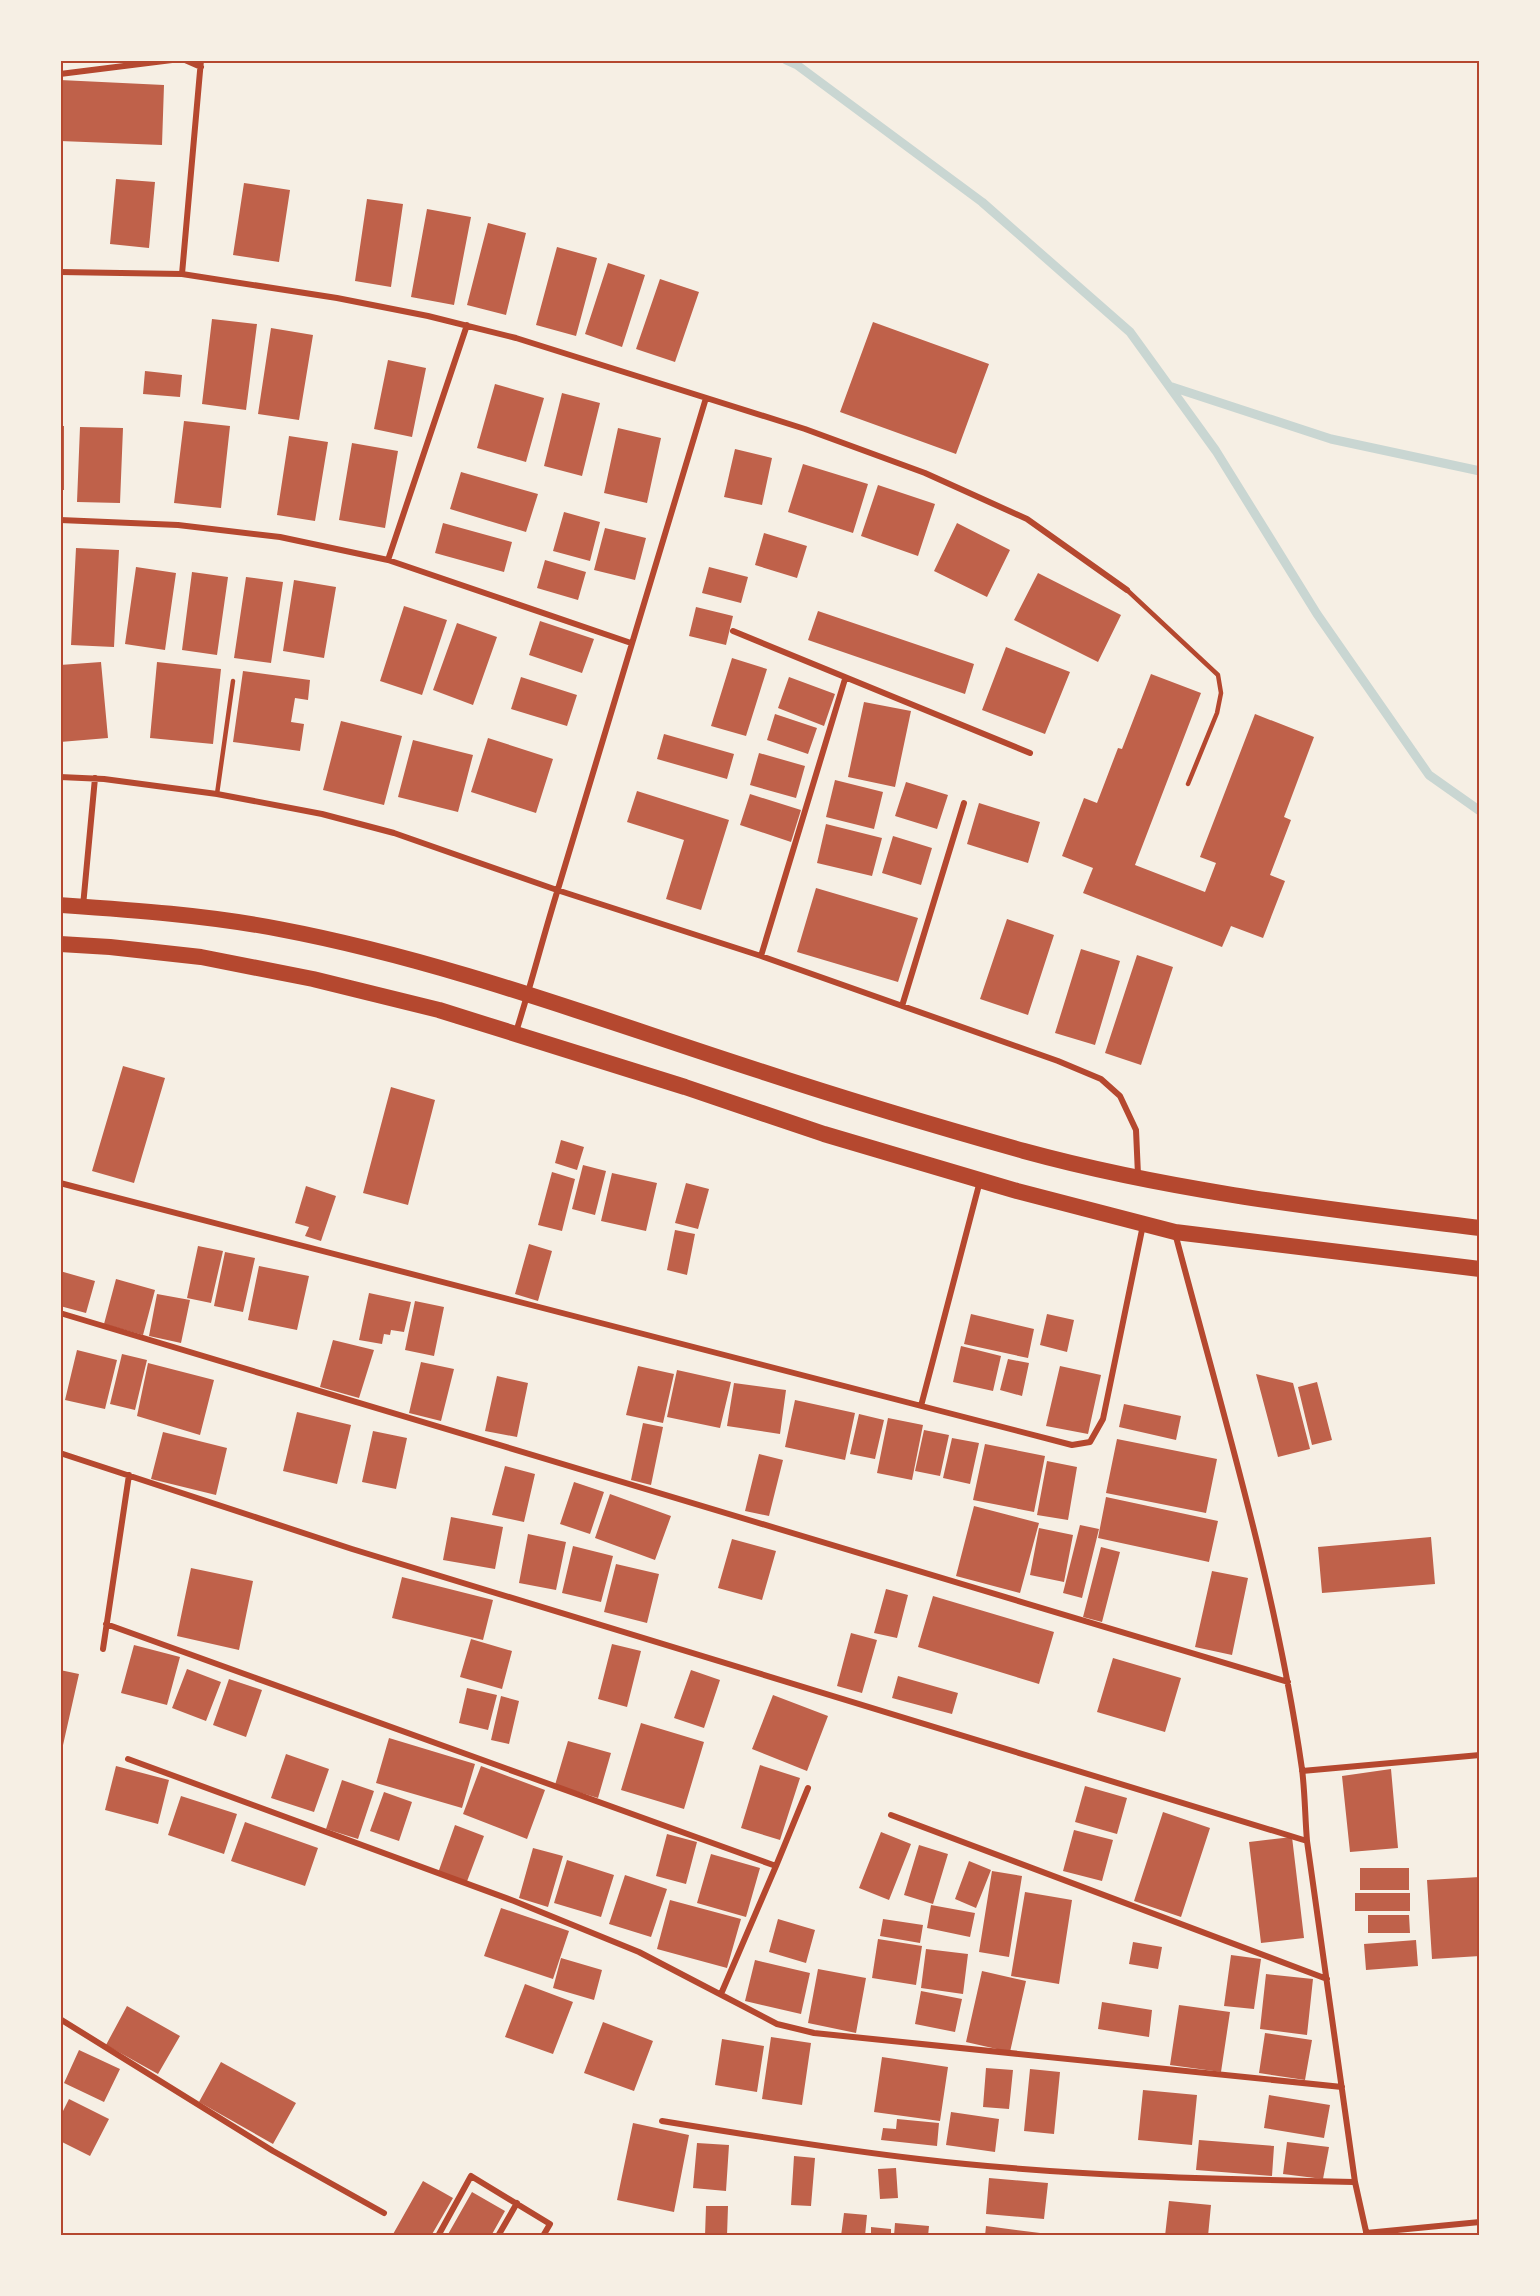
<svg xmlns="http://www.w3.org/2000/svg" width="1540" height="2296" font-family="'Fira Sans',sans-serif">
  <style>
    .lines { fill: none; stroke-linecap: round; stroke-linejoin: round }
    .stream { stroke: #c9d6d2; stroke-width: 9 }
    .building { fill: #bf614a }
    .service { stroke: #b5482f; stroke-width: 4.5 }
    .minor { stroke: #b5482f; stroke-width: 6 }
    .trunk { stroke: #b5482f; stroke-width: 16 }
    .neatline { fill: none; stroke: #b5482f; stroke-width: 2 }
  </style>
  <rect width="100%" height="100%" fill="#f6efe4"/>
  <g class="lines">
    <path class="stream" d="M786,60l11,5 185,137 148,130 86,119 101,163 112,161 51,36
      M1169,386l162,53 149,32"/>
  </g>
  <path class="building" d="M60,80l104,5 -2,60 -102,-4z
    M116,179l39,3 -6,66 -39,-4z
    M244,183l46,7 -11,72 -46,-7z
    M367,199l36,5 -12,83 -36,-6z
    M427,209l44,8 -17,88 -43,-8z
    M488,223l38,10 -20,82 -39,-10z
    M557,247l40,11 -21,78 -40,-11z
    M608,263l37,12 -23,72 -37,-13z
    M660,279l39,13 -24,70 -39,-13z
    M212,319l45,5 -11,86 -44,-6z
    M873,322l116,42 -33,90 -116,-42z
    M271,328l42,7 -14,85 -41,-6z
    M388,360l38,8 -14,69 -38,-8z
    M145,371l37,4 -2,22 -37,-3z
    M495,384l49,14 -18,64 -49,-14z
    M562,393l38,10 -18,73 -38,-10z
    M184,421l46,5 -9,82 -47,-5z
    M60,426h4v64h-4z
    M80,427l43,1 -3,75 -43,-1z
    M618,428l43,10 -14,65 -43,-10z
    M289,436l39,6 -13,79 -38,-6z
    M352,443l46,8 -13,77 -46,-8z
    M735,449l37,9 -10,47 -38,-8z
    M803,464l65,20 -15,49 -65,-21z
    M461,472l77,22 -12,38 -76,-23z
    M878,485l57,19 -17,52 -57,-20z
    M564,512l36,10 -10,39 -37,-10z
    M443,523l69,19 -8,30 -69,-19z
    M957,523l53,27 -23,47 -53,-26z
    M605,528l41,10 -11,42 -41,-10z
    M764,533l43,13 -10,32 -42,-13z
    M76,548l43,2 -5,97 -43,-2z
    M545,560l41,12 -8,28 -41,-12z
    M136,567l40,6 -11,77 -40,-6z
    M709,567l39,10 -7,26 -39,-10z
    M192,572l36,5 -11,78 -35,-5z
    M1038,573l83,42 -23,47 -84,-42z
    M246,577l37,5 -12,81 -37,-5z
    M294,580l42,7 -12,71 -41,-7z
    M404,606l43,14 -25,75 -42,-14z
    M696,607l37,9 -7,29 -37,-9z
    M818,611l156,53 -9,30 -157,-54z
    M540,621l54,18 -12,34 -53,-18z
    M457,623l40,14 -24,68 -40,-15z
    M1006,647l64,25 -25,62 -63,-24z
    M732,658l35,11 -21,67 -35,-10z
    M101,662l7,76 -48,4v-77z
    M157,662l64,7 -8,75 -63,-6z
    M243,671l67,9 -2,20 -13,-2 -4,24 13,2 -4,27 -67,-9z
    M1151,674l50,19 -66,172 70,27 11,-29 -16,-6 55,-143 59,23 -30,80 7,3 -21,55 15,6 -22,57 -32,-12 -9,21 -139,-54 10,-25 -31,-12 22,-58 13,5 21,-55 4,1z
    M521,677l56,18 -10,31 -56,-17z
    M789,677l46,17 -11,32 -46,-18z
    M864,702l47,9 -16,76 -47,-10z
    M775,714l42,14 -9,26 -41,-14z
    M341,721l61,15 -18,69 -61,-15z
    M664,734l70,20 -7,25 -70,-20z
    M488,738l65,21 -17,54 -65,-21z
    M413,740l60,15 -15,57 -60,-15z
    M759,753l46,13 -9,32 -46,-13z
    M835,780l48,12 -9,37 -48,-12z
    M906,782l42,13 -11,34 -42,-13z
    M637,791l92,29 -28,90 -35,-11 18,-59 -57,-18z
    M750,794l51,16 -10,32 -51,-17z
    M979,803l61,19 -12,41 -61,-19z
    M826,824l56,14 -10,38 -55,-13z
    M893,836l39,12 -11,37 -39,-12z
    M816,888l102,30 -20,64 -101,-30z
    M1007,919l47,16 -26,80 -48,-16z
    M1081,949l39,12 -25,84 -40,-12z
    M1137,955l36,12 -32,98 -36,-12z
    M123,1066l42,12 -31,105 -42,-12z
    M391,1087l44,13 -27,105 -45,-12z
    M561,1140l23,7 -7,23 -22,-7z
    M583,1165l23,6 -11,44 -23,-6z
    M552,1172l23,7 -13,52 -24,-6z
    M612,1173l45,10 -11,48 -45,-10z
    M686,1183l23,6 -11,40 -23,-6z
    M306,1186l30,10 -15,45 -16,-5 4,-9 -14,-4z
    M675,1230l20,4 -8,41 -20,-5z
    M529,1244l23,7 -14,50 -23,-7z
    M198,1246l25,5 -12,52 -24,-5z
    M225,1252l30,6 -12,54 -29,-6z
    M259,1266l50,10 -12,54 -49,-10z
    M60,1271l35,10 -9,32 -26,-7z
    M116,1279l39,11 -12,45 -39,-11z
    M369,1293l42,9 -7,30 -13,-2 -1,5 -6,-1 -2,10 -23,-4z
    M157,1294l33,6 -9,43 -32,-7z
    M415,1301l29,6 -10,49 -29,-6z
    M971,1314l63,15 -6,29 -64,-14z
    M1047,1314l27,6 -7,32 -27,-7z
    M333,1340l41,10 -15,48 -39,-11z
    M961,1346l40,10 -8,35 -40,-9z
    M77,1350l40,10 -12,49 -40,-9z
    M122,1354l25,6 -12,50 -25,-6z
    M1008,1359l21,4 -7,33 -22,-6z
    M421,1362l33,7 -13,52 -32,-8z
    M148,1363l66,17 -14,55 -63,-19z
    M638,1366l36,8 -11,49 -37,-8z
    M1060,1366l41,9 -13,59 -42,-8z
    M677,1370l54,12 -11,46 -53,-11z
    M1256,1374l37,9 17,66 -32,8z
    M497,1376l31,7 -11,54 -32,-6z
    M1317,1382l15,58 -20,5 -14,-58z
    M734,1383l52,7 -6,44 -53,-8z
    M795,1400l60,13 -10,47 -60,-13z
    M1124,1404l57,12 -5,24 -57,-13z
    M297,1412l54,13 -14,59 -54,-13z
    M859,1414l25,6 -9,39 -25,-5z
    M888,1418l35,7 -11,55 -35,-7z
    M643,1423l20,4 -12,58 -20,-5z
    M924,1430l25,5 -9,41 -25,-5z
    M373,1431l34,7 -11,51 -34,-7z
    M163,1432l64,16 -11,47 -65,-16z
    M952,1438l27,5 -9,41 -27,-6z
    M1117,1439l100,20 -11,54 -100,-20z
    M985,1444l60,12 -11,56 -61,-12z
    M759,1454l24,6 -14,56 -24,-5z
    M1047,1461l30,6 -9,53 -31,-5z
    M505,1466l30,8 -11,48 -32,-7z
    M574,1482l30,10 -14,42 -30,-10z
    M610,1494l61,22 -16,44 -60,-22z
    M1106,1497l112,24 -9,41 -111,-24z
    M974,1506l65,17 -19,70 -64,-17z
    M451,1517l52,10 -8,42 -52,-9z
    M1080,1525l19,4 -17,69 -19,-5z
    M1039,1528l34,7 -9,47 -34,-7z
    M528,1534l38,8 -10,48 -37,-7z
    M1431,1537l4,47 -113,9 -4,-46z
    M732,1539l44,12 -14,49 -44,-12z
    M573,1546l40,10 -12,46 -39,-9z
    M1101,1547l19,5 -18,70 -19,-5z
    M616,1564l43,10 -12,49 -43,-11z
    M191,1568l62,13 -14,69 -62,-14z
    M1212,1571l36,7 -16,77 -37,-8z
    M402,1577l91,23 -10,40 -91,-22z
    M886,1589l22,6 -11,43 -23,-5z
    M933,1596l121,36 -15,52 -121,-37z
    M851,1633l26,7 -15,53 -25,-7z
    M471,1639l41,12 -10,38 -42,-12z
    M612,1644l29,7 -14,56 -29,-8z
    M134,1645l46,12 -13,48 -46,-12z
    M1113,1658l68,20 -16,54 -68,-20z
    M187,1669l34,13 -15,39 -34,-13z
    M60,1670l19,4 -18,80h-1z
    M691,1670l29,10 -16,48 -30,-10z
    M898,1676l60,17 -6,21 -60,-16z
    M229,1679l33,11 -16,47 -33,-12z
    M467,1688l30,7 -9,35 -29,-7z
    M773,1695l55,21 -21,55 -55,-22z
    M501,1696l18,5 -10,43 -18,-4z
    M641,1723l63,19 -20,67 -63,-19z
    M389,1738l86,26 -13,44 -86,-25z
    M568,1741l43,12 -13,45 -43,-13z
    M286,1754l43,15 -15,43 -43,-14z
    M760,1765l40,13 -20,62 -39,-12z
    M116,1766l53,14 -11,44 -53,-14z
    M481,1766l64,24 -18,49 -64,-25z
    M1391,1769l7,79 -48,4 -8,-76z
    M342,1780l32,11 -16,48 -32,-10z
    M1085,1786l42,12 -10,36 -42,-12z
    M384,1792l28,10 -13,39 -29,-10z
    M181,1796l56,18 -13,40 -56,-19z
    M1163,1812l47,16 -29,89 -47,-16z
    M245,1822l73,26 -13,38 -74,-25z
    M455,1825l29,11 -18,48 -28,-11z
    M1074,1830l39,10 -11,41 -39,-10z
    M881,1832l30,12 -22,56 -30,-12z
    M667,1834l30,8 -11,42 -30,-8z
    M1292,1837l12,101 -43,5 -12,-101z
    M919,1845l29,9 -15,50 -29,-9z
    M533,1848l30,8 -15,51 -29,-9z
    M711,1854l49,14 -14,49 -49,-14z
    M567,1860l47,15 -13,42 -47,-14z
    M969,1861l22,9 -15,38 -21,-9z
    M1360,1868h49v22h-49z
    M992,1871l30,5 -13,81 -30,-5z
    M625,1875l42,14 -16,48 -42,-13z
    M1480,1877v79l-48,3 -5,-79z
    M1025,1892l47,8 -13,84 -48,-8z
    M1355,1893h55v18h-55z
    M670,1900l71,19 -14,49 -70,-19z
    M931,1905l44,8 -5,24 -43,-9z
    M501,1908l68,23 -16,48 -69,-23z
    M1368,1915h41l1,18h-42z
    M778,1919l37,11 -9,33 -37,-11z
    M883,1919l40,6 -3,18 -40,-7z
    M878,1939l44,7 -6,39 -44,-7z
    M1416,1940l2,26 -52,4 -2,-26z
    M1133,1942l29,5 -4,22 -29,-5z
    M926,1949l42,5 -5,40 -42,-6z
    M1231,1955l30,4 -7,50 -30,-3z
    M561,1958l41,12 -8,30 -41,-12z
    M755,1960l55,13 -9,41 -56,-13z
    M818,1969l48,9 -10,55 -48,-10z
    M982,1971l44,10 -16,71 -44,-10z
    M1266,1974l47,5 -6,56 -47,-6z
    M525,1984l48,18 -20,52 -48,-17z
    M921,1991l41,8 -7,33 -40,-8z
    M1102,2002l50,8 -3,27 -51,-8z
    M1179,2005l51,7 -9,60 -51,-7z
    M127,2006l53,30 -22,38 -52,-29z
    M603,2022l50,19 -19,50 -50,-18z
    M1265,2033l47,7 -7,40 -46,-7z
    M771,2037l40,6 -9,62 -40,-6z
    M722,2039l42,7 -7,46 -42,-7z
    M79,2050l41,19 -16,33 -40,-19z
    M882,2057l66,10 -8,54 -66,-9z
    M221,2062l75,41 -23,41 -74,-42z
    M986,2068l27,2 -4,39 -26,-2z
    M1030,2069l30,3 -6,62 -30,-3z
    M1143,2090l54,5 -5,50 -54,-5z
    M1269,2095l61,10 -6,33 -60,-10z
    M69,2099l40,20 -19,37 -30,-15v-24z
    M951,2112l48,7 -4,33 -49,-7z
    M897,2119l42,4 -2,23 -56,-6 2,-12 13,1z
    M633,2123l56,12 -15,77 -57,-12z
    M1199,2140l75,6 -2,30 -76,-6z
    M1287,2142l42,5 -6,32 -40,-5z
    M697,2143l32,2 -3,46 -33,-3z
    M794,2156l21,2 -4,48 -20,-1z
    M896,2168l2,30 -18,1 -2,-30z
    M989,2178l59,5 -4,36 -58,-5z
    M423,2181l30,17 -22,38h-39z
    M472,2192l33,19 -14,25h-44z
    M1169,2201l42,4 -3,31h-43z
    M706,2206h22l-1,30h-22z
    M844,2213l23,2 -2,21h-24z
    M895,2223l34,3 -1,10h-34z
    M986,2226l54,7 -1,3h-54z
    M871,2227l20,2v7h-20z"/>
  <g class="lines">
    <path class="service" d="M1127,590l91,85 3,18 -4,20 -29,71
      M217,794l16,-113"/>
    <path class="minor" d="M185,60l16,7
      M60,74l112,-14
      M60,272l122,2 155,24 91,18 88,22 289,91 120,44 102,46 100,71
      M182,274l19,-214
      M60,520l118,5 102,12 108,23 243,83
      M388,560l79,-235
      M733,631l297,122
      M60,777l44,2 113,15 105,20 72,19 163,57 204,66 297,105 43,18 19,17 16,34 2,45
      M83,906l12,-128
      M761,956l84,-277
      M902,1006l62,-203
      M516,1032c15,-47 27,-95 42,-143 50,-163 98,-327 148,-491
      M60,1183l1012,262 18,-3 13,-23 40,-194
      M1175,1233c47,178 101,354 127,536 3,24 3,48 5,72
      M60,1313l1228,369
      M921,1406l59,-225
      M60,1453l292,96 955,292 48,341 12,54
      M106,1624l670,242 -55,128
      M103,1649l26,-174
      M128,1759l386,142 125,51 138,72 37,9 528,54
      M1302,1771l178,-16
      M891,1815l436,164
      M776,1866l32,-78
      M60,2019l213,132 111,62
      M662,2121c85,14 171,28 257,38 144,17 291,20 436,23
      M1366,2233l114,-11
      M438,2236l33,-60 79,48 -7,12
      M498,2236l19,-33"/>
    <path class="trunk" d="M60,905c73,5 147,10 219,24 164,31 320,90 478,141 88,29 178,56 267,81 150,41 303,58 456,77
      M60,944l50,3 91,10 112,22 126,31 246,77 139,47 193,57 158,41 305,37"/>
  </g>
  <rect width="1540" height="2296" fill="none" stroke="#f6efe4" stroke-width="123"/>
  <rect x="62" y="62" width="1416" height="2172" class="neatline"/>
</svg>
